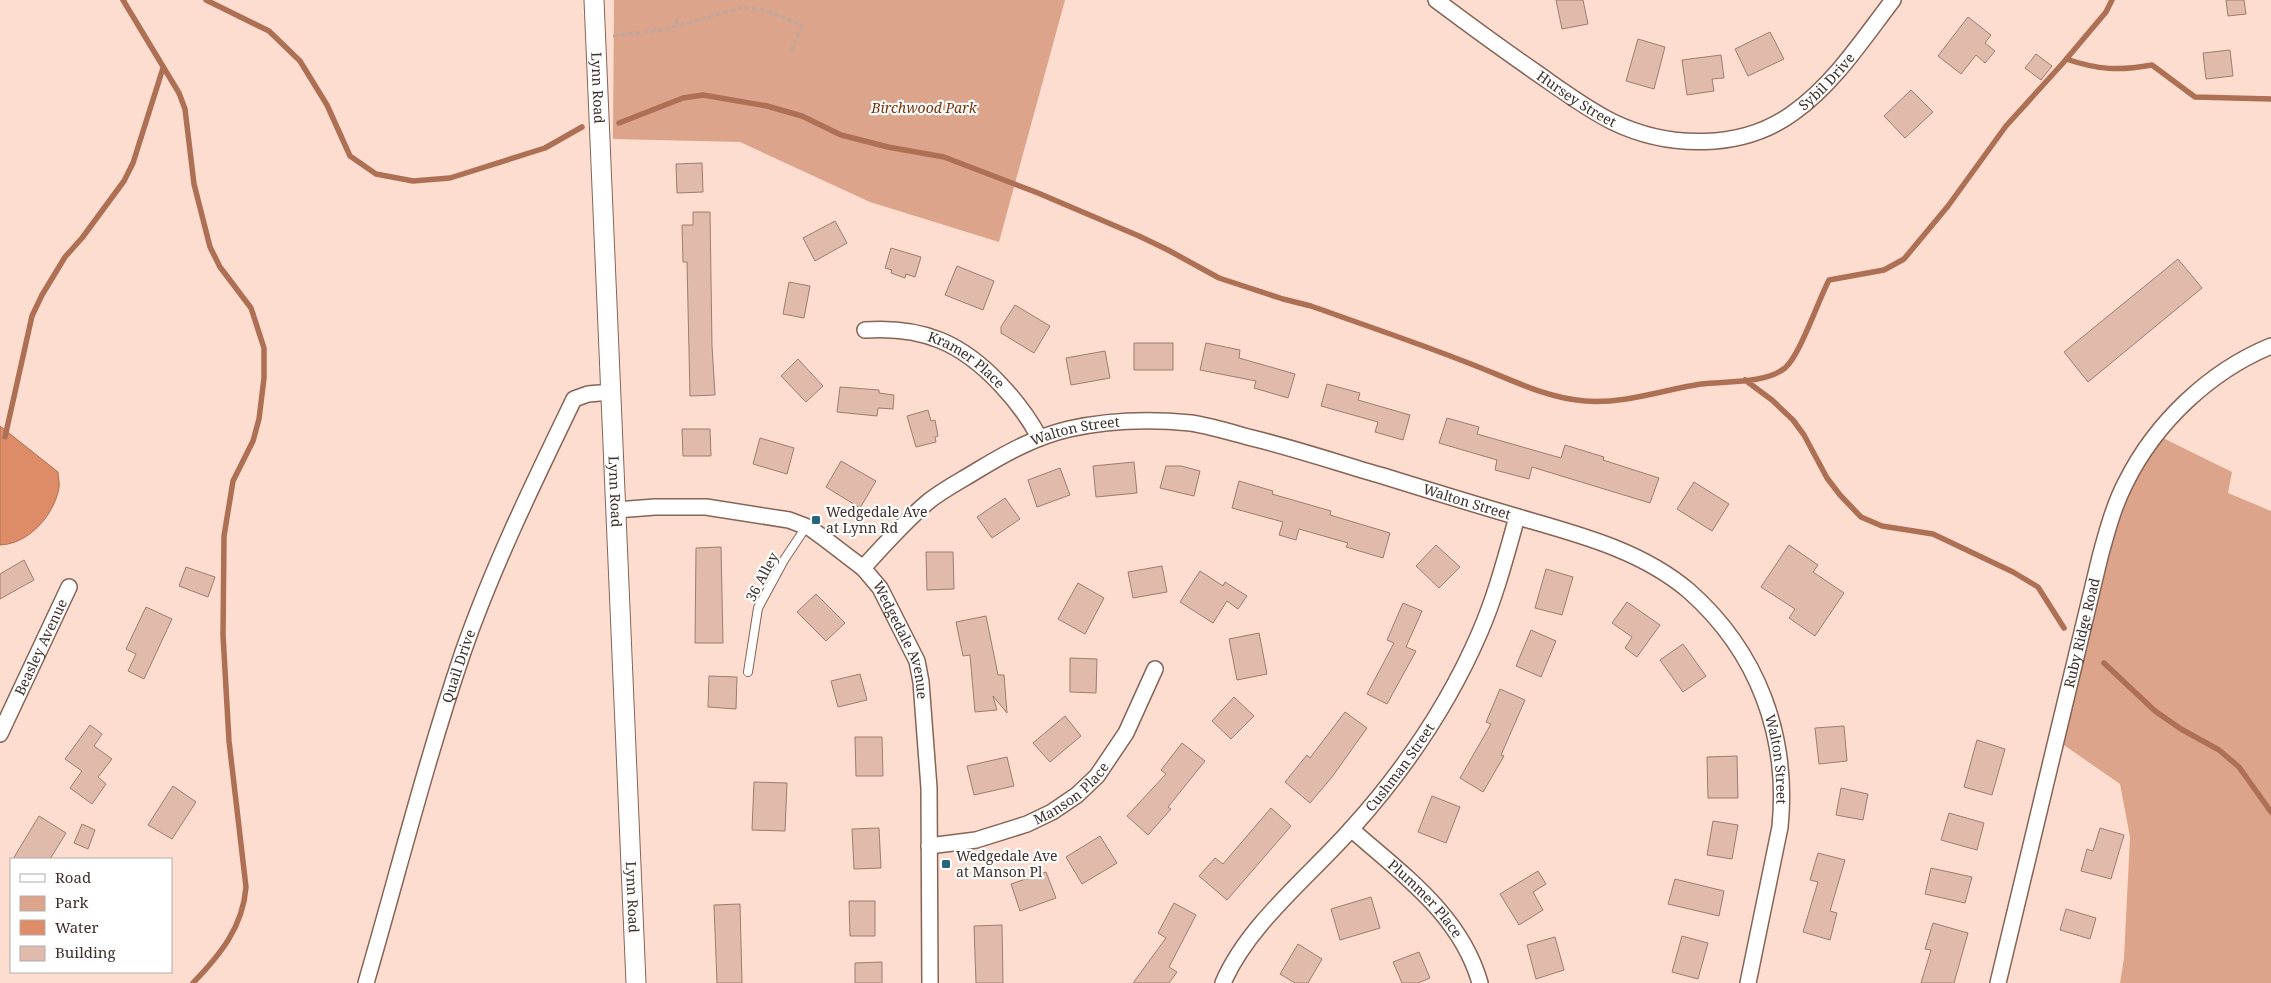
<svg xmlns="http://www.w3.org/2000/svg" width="2271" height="983" font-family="'Noto Serif',serif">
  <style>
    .green { fill: #dca48b }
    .water { fill: #de8c68; stroke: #ae7055 }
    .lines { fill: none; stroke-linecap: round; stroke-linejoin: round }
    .stream { stroke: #ae7055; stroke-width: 5.5 }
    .building { fill: #e0baaa; stroke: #9f7c6d }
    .service-casing { stroke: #866456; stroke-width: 10 }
    .minor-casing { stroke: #866456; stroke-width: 18 }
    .tertiary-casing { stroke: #866456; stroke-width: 21 }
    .path { stroke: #c1a69c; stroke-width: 3; stroke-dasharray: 5 2.5; stroke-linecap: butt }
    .service { stroke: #fff; stroke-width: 8 }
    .minor { stroke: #fff; stroke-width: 15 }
    .tertiary { stroke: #fff; stroke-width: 19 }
    .poi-dot { fill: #27657b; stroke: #fff; stroke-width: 2 }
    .labels { text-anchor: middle; stroke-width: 4.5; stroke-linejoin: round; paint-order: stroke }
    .street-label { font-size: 14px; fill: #3e2f29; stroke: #fff }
    .park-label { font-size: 14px; font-style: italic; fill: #793005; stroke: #fff }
    .poi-label { font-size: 14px; fill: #3e2f29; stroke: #fff; text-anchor: start }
  </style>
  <rect width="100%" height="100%" fill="#fdddd0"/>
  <path class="green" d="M614,0h451l-66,242 -129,-40 -130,-60 -127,-3z
    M2163,438l69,34 -4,21 43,18v472h-151l4,-25 6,-121 -10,-53 -59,-41c20,-88 37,-200 81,-278 6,-9 14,-18 21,-27z"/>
  <path class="water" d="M0,426l58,46c0,5 2,11 1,16 -5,27 -30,56 -59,57z"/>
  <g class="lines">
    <path class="stream" d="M123,0l56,93 6,16 9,75 16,63 10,20 31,41 13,40v30l-5,41 -6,22 -20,40 -9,55 -1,99 6,106 17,146c-3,40 -26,68 -53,96
      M206,0l63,31 31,30 27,44 23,51 26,18 37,7 37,-3 95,-30 37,-21
      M2066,59c33,11 53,12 86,6l43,32 76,2
      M619,123l64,-25 20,-3 64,11 35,10 39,19 47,12 56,10 94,36 101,43 29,14 51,28 64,21 28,7c53,19 107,37 160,58 37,14 74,34 114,37 40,3 77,-11 116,-17 24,-3 64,0 84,-16 15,-13 33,-67 44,-88l55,-10 20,-11 44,-53 58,-80 57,-63 43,-51 6,-12
      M1745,380l27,20 21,20 11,15 23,43 13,17 21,22 21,9 51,8 80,38 25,15 26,41
      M5,437l27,-121 10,-21 23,-38 17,-19 42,-57 9,-18 30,-95
      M2104,663l51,48 26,18 38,21 20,17 32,45"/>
  </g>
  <path class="building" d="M1556,0h27l5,24 -26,5z
    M2226,0h18l2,14 -18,2z
    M1968,17l23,18 -6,8 10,8 -10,12 -9,-8 -15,19 -23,-18z
    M1770,32l14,27 -36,17 -13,-27z
    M1638,39l27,8 -11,42 -28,-8z
    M2230,50l3,26 -27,3 -3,-26z
    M2036,54l16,12 -11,14 -16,-12z
    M1721,55l3,23 -12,1 2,12 -27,4 -5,-35z
    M1911,90l22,22 -28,26 -21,-22z
    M702,163l1,29 -26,1 -1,-29z
    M693,212h17l2,134 3,49 -25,1 -3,-134h-4l-1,-37h11z
    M835,221l12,22 -32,18 -12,-23z
    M891,248l30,9 -6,20 -9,-3 -1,4 -14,-5 1,-3 -7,-2z
    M2178,259l24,29 -114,94 -24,-30z
    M957,266l37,15 -11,29 -38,-15z
    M789,282l21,4 -6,32 -21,-4z
    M1015,305l35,21 -16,27 -33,-20v-6z
    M1134,343h39v27h-39z
    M1206,343l34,7 -1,8 56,16 -7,24 -34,-10 2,-7 -56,-11z
    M1105,351l5,27 -39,7 -5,-27z
    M798,359l25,27 -17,16 -25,-26z
    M1327,384l33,9 -2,7 52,15 -7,25 -28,-8 3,-10 -57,-16z
    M840,387l39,3v3l15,2 -1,14 -15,-1 -1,8 -40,-4z
    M928,410l3,11 4,-1 3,16 -3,1 1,5 -20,5 -9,-31z
    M1447,418l32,9 -2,7 84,24 4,-13 39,12 -1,3 56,18 -9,25 -118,-36 -3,12 -34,-9 2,-10 -58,-17z
    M682,429h28l1,27h-28z
    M760,438l34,10 -7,26 -34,-10z
    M841,461l35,20 -16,27 -34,-21z
    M1134,462l3,31 -41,4 -3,-31z
    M1166,466h15l19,5 -6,25 -34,-8z
    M1060,468l10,27 -33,12 -9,-27z
    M1239,481l34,10 -1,3 59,17 -1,4 60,18 -7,25 -37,-11 2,-4 -49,-14 -3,11 -17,-5 4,-13 -51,-14z
    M1694,482l35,22 -17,27 -35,-22z
    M1005,498l15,21 -28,19 -15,-21z
    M1436,545l24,22 -21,21 -23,-22z
    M1789,545l29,20 -5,7 31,21 -29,43 -26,-18 6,-9 -34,-22z
    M721,547l2,96h-28l1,-95z
    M926,552h27l1,37 -27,1z
    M24,560l10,20 -34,19v-25z
    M1162,566l5,26 -34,6 -5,-26z
    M186,567l29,10 -7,20 -29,-11z
    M1546,569l27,8 -11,38 -27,-7z
    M1200,571l23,15 2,-4 22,14 -9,13 -11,-8 -14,22 -33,-21z
    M1078,583l26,15 -19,36 -27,-15z
    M816,594l29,29 -19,18 -29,-29z
    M1627,602l33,23 -23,32 -12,-9 7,-11 -20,-14z
    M1403,603l19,8 -16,36 10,4 -29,53 -20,-10 27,-51 -7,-3z
    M146,607l26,12 -28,60 -16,-8 8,-17 -10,-5z
    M986,616l12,59h6l3,38 -14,-17 4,14 -22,2 -5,-57 -7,1 -7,-34z
    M1531,630l25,11 -15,36 -25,-11z
    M1259,633l8,41 -30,6 -8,-41z
    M1683,644l23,32 -23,16 -23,-32z
    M1070,658l27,1 -1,34 -26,-1z
    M860,674l7,26 -29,7 -7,-26z
    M709,676l28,1 -1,32 -28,-2z
    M1500,689l25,11 -24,55 3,1 -21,36 -23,-14 31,-54 -5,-2z
    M1234,697l20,19 -23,23 -19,-18z
    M1345,712l22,16 -35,49 -22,26 -25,-21 22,-27 3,3z
    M1065,716l16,20 -31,26 -17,-19z
    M90,725l12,9 -8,12 18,13 -14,18 8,7 -14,20 -22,-16 12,-17 -17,-12z
    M1844,726l3,35 -28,3 -4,-36z
    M855,737h27l1,39h-27z
    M1977,740l28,9 -13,46 -28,-8z
    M1182,743l23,18 -37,46 3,2 -23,26 -21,-19 39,-42 -5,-4z
    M1737,756l1,42h-30l-1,-41z
    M1007,757l7,29 -40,9 -7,-29z
    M754,782l33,1 -2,48 -33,-1z
    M173,786l23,16 -24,37 -24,-14z
    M1841,788l27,6 -5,26 -27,-5z
    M1432,796l28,11 -14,36 -28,-11z
    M1271,808l20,18 -64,74 -28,-24 16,-18 8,6z
    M1949,813l35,10 -7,27 -36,-10z
    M39,816l27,17 -16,26h-37z
    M1713,821l25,4 -6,34 -25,-4z
    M82,824l13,6 -7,19 -14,-6z
    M879,828l2,40 -27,1 -2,-40z
    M2100,828l24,7 -13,44 -30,-8 6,-22 6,2z
    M1100,836l17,27 -35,21 -16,-27z
    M1818,853l27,7 -15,51 7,2 -7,27 -27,-8 15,-50 -8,-2z
    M1931,868l41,9 -7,26 -40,-9z
    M1538,871l8,13 -13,8 10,18 -24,15 -19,-31z
    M1046,872l10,26 -36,13 -9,-27z
    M1675,879l49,12 -5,25 -51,-12z
    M1371,897l9,31 -40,12 -9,-31z
    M849,901h26v35h-25z
    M1174,903l22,12 -27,52 8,5 -8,11h-36l33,-45 -8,-5z
    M740,904l2,79h-25l-3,-78z
    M2066,909l30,9 -6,21 -30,-9z
    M1933,923l35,10 -14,50h-33l10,-33 -6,-1z
    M1002,925l1,58h-27l-2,-57z
    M1682,936l26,7 -10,36 -26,-7z
    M1555,937l9,33 -28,9 -9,-34z
    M1298,944l24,15 -14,24h-13l-15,-9z
    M1419,952l11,26 -12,5h-16l-9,-21z
    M882,962v21h-27v-20z"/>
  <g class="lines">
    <g class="service-casing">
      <path id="service" d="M748,672l10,-64 26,-48 22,-33"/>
    </g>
    <g class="minor-casing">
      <g id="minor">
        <path id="s1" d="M1436,0c32,24 65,48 98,71 26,18 51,37 79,51 56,27 129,28 180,-9 41,-29 70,-74 100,-113"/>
        <path id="s2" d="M865,330c58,-4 97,13 136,55 15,16 28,33 38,52"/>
        <path id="s3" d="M616,510l39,-3h51l83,13 21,8 15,11 38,29 17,20 37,73 4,21 8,106 1,195"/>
        <path id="s4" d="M863,568c21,-23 42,-47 66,-67 15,-12 33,-21 49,-31 30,-18 57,-33 91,-41 40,-9 82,-10 122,-6 19,3 39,9 57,14 46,11 90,26 135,39 45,14 90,28 135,41 59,17 123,33 171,74 69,61 100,145 91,236l-32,156"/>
        <path id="s5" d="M0,734l69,-147"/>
        <path id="s6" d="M1351,829c51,45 110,86 129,154"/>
        <path id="s7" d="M929,846l47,-6 51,-16 25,-12 25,-17 20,-19 29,-43 29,-64"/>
        <path id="s8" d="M366,983c32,-110 60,-222 97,-331 30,-86 71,-170 111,-253l14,-5 23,-2"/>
        <path id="s9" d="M1223,983c25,-59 88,-108 130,-156 52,-58 96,-123 127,-195 16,-37 26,-76 37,-115"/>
        <path id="s10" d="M1998,983l102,-426c7,-26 14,-52 26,-75 30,-60 84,-111 145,-136"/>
      </g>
    </g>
    <g class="tertiary-casing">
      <g id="tertiary">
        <path id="s11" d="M594,0l42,983"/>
      </g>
    </g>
    <path class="path" d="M676,19l1,7
      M613,36l50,-6 78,-22c23,-1 41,9 61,18l-11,25"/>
    <use href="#service" class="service"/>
    <use href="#minor" class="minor"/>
    <use href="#tertiary" class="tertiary"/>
  </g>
  <g class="poi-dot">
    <rect x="811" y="515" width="10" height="10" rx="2.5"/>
    <rect x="941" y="859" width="10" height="10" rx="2.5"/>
  </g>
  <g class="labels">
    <g class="street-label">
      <text dy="5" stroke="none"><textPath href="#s1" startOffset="450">Sybil Drive</textPath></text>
      <text dy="5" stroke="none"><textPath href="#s11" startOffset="88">Lynn Road</textPath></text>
      <text dy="5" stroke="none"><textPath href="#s1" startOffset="172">Hursey Street</textPath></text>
      <text dy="5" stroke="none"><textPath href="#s2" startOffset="109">Kramer Place</textPath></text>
      <text dy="5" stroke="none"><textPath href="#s4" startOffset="258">Walton Street</textPath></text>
      <text dy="5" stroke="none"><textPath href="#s11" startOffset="492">Lynn Road</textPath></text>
      <text dy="5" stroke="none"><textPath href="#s4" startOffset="662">Walton Street</textPath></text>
      <text transform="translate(762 577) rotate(-62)" y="5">36 Alley</text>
      <text dy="5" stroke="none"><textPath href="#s10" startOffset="360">Ruby Ridge Road</textPath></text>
      <text dy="5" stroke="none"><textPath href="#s3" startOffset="346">Wedgedale Avenue</textPath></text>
      <text dy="5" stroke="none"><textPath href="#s5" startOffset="96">Beasley Avenue</textPath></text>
      <text dy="5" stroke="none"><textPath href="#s8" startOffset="330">Quail Drive</textPath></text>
      <text dy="5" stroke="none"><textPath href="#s4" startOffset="1098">Walton Street</textPath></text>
      <text dy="5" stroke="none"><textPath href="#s9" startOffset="280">Cushman Street</textPath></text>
      <text dy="5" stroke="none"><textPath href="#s7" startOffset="155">Manson Place</textPath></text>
      <text dy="5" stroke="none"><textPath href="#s11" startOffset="898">Lynn Road</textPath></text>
      <text dy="5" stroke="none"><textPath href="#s6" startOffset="102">Plummer Place</textPath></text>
    </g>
    <g class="park-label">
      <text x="924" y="113">Birchwood Park</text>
    </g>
    <g class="poi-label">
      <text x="826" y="517">Wedgedale Ave<tspan x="826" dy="16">at Lynn Rd</tspan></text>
      <text x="956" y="861">Wedgedale Ave<tspan x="956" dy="16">at Manson Pl</tspan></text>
    </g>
  </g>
  <rect x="10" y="858" width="162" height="115" fill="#ffffff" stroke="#b2aca9"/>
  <rect x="20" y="874" width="25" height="8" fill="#ffffff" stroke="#b2aca9"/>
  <text x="55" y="883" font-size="15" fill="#3e2f29">Road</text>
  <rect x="20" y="896" width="25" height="15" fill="#dca48b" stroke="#b2aca9"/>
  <text x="55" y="908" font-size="15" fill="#3e2f29">Park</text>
  <rect x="20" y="920" width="25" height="15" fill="#de8c68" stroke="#b2aca9"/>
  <text x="55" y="933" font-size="15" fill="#3e2f29">Water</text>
  <rect x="20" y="946" width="25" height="15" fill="#e0baaa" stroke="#b2aca9"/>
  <text x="55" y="958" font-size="15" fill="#3e2f29">Building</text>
</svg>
